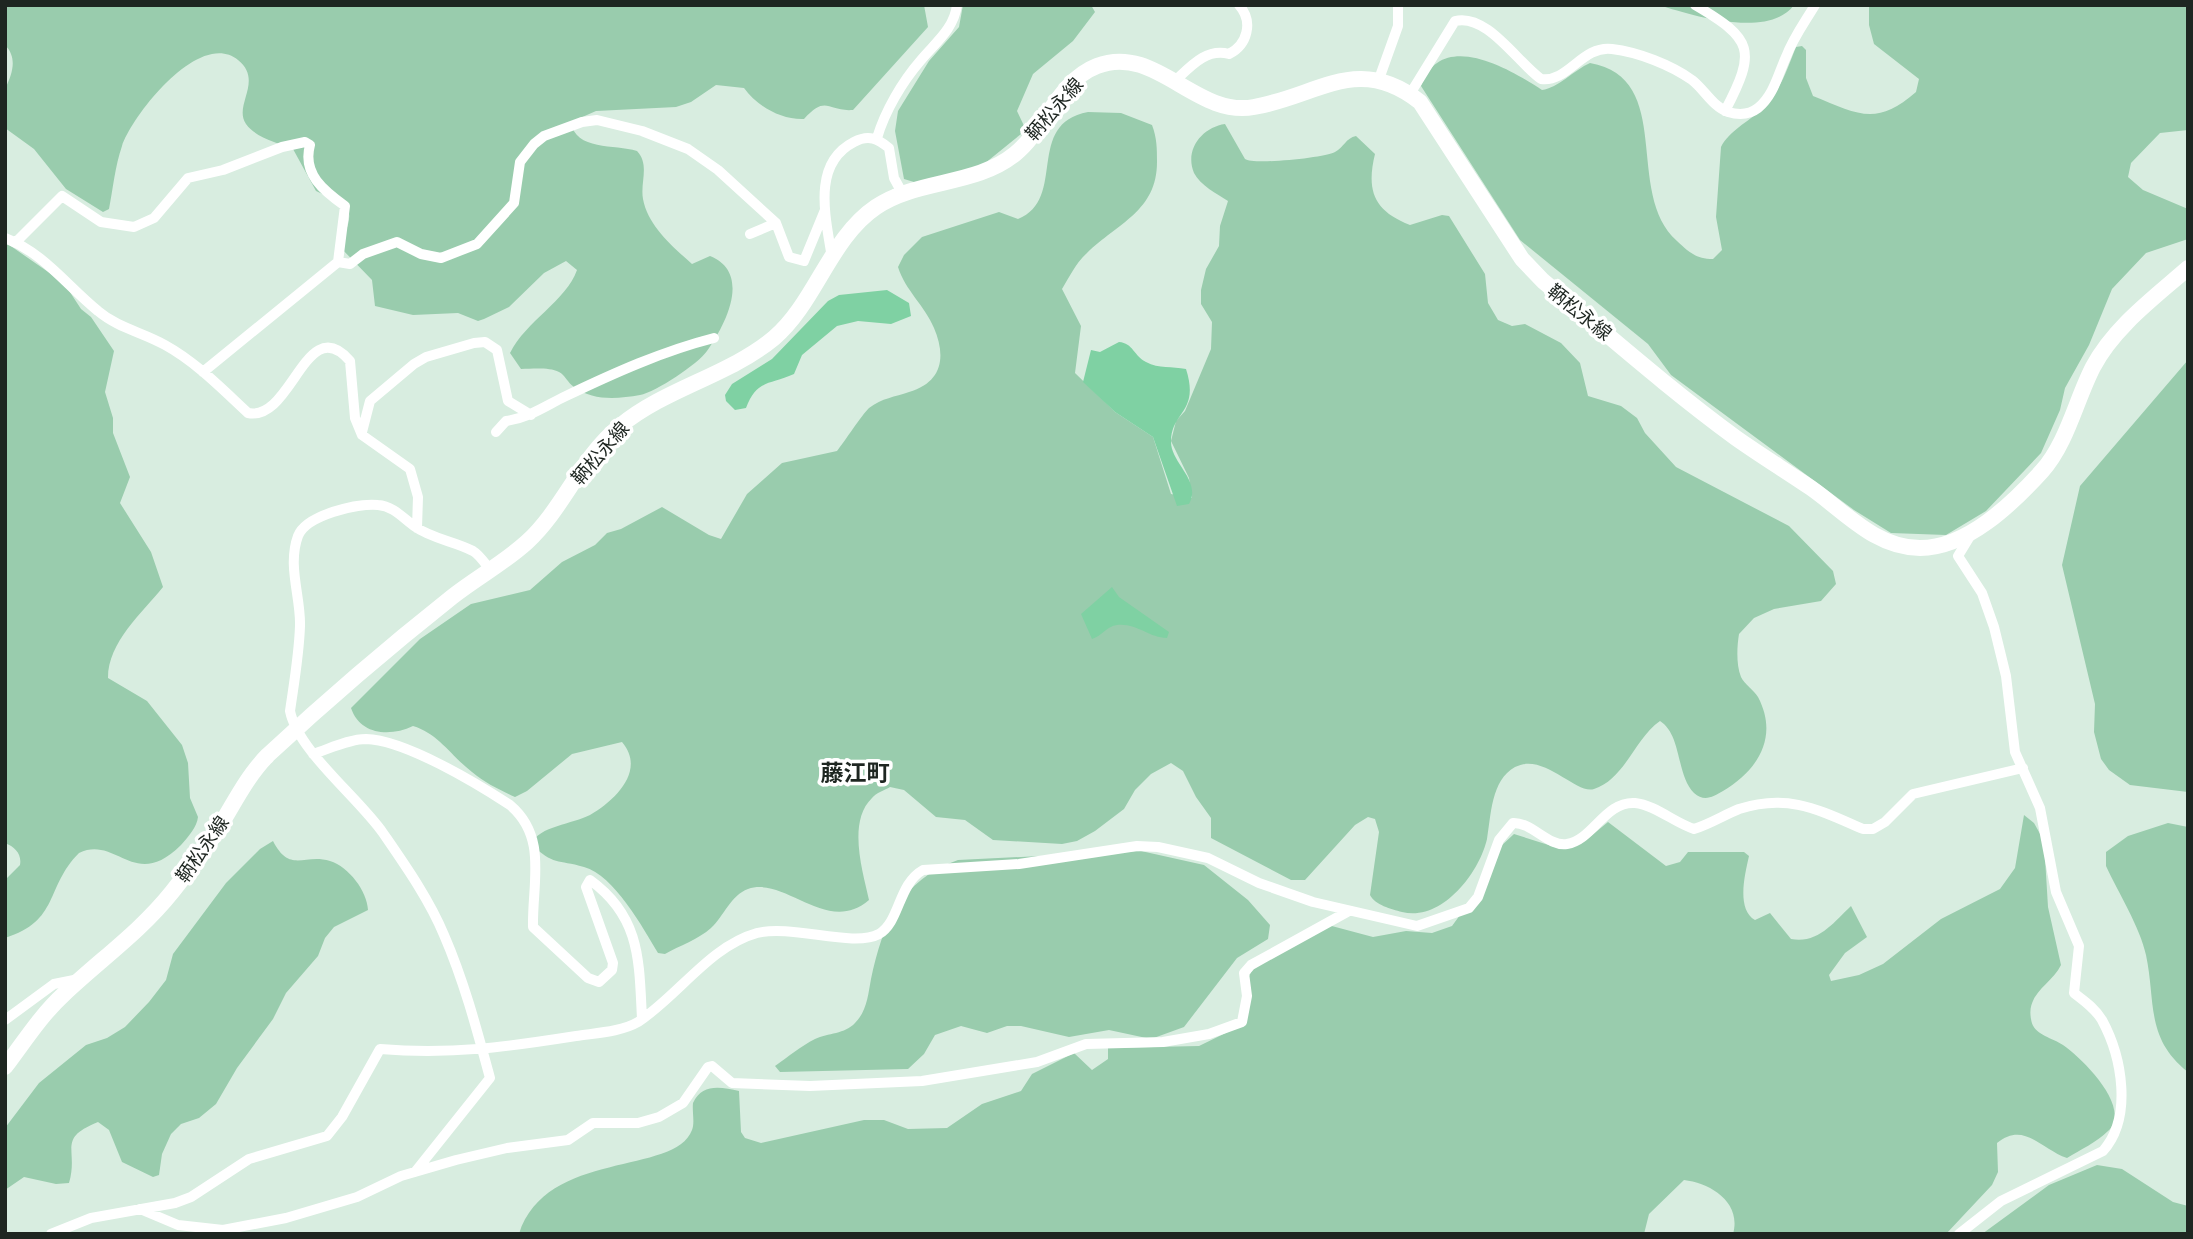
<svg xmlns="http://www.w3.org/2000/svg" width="2193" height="1239" font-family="'Noto Sans','Noto Sans JP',sans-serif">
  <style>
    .green { fill: #99ccad }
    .water { fill: #7fd1a3 }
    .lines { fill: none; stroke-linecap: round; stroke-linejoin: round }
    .minor { stroke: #fff; stroke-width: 10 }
    .primary { stroke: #fff; stroke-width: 16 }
    .labels { text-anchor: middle; stroke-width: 7; stroke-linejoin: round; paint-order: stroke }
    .street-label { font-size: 19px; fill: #1e2621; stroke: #fff }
    .quarter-label { font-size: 23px; font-weight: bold; fill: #1e2621; stroke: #fff }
  </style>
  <rect width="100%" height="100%" fill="#d8ede0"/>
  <path class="green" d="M5,5h919l4,22 -75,83c-26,2 -26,-16 -49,9 -23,1 -47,-13 -60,-31l-28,-3 -25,17 -15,5 -80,4 -25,11c4,29 44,22 66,29 13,14 3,31 6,48 5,27 30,48 49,65l18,-8c42,17 16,68 -3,95 -9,13 -51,41 -67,44 -23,4 -47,6 -66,-8 -6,-4 -9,-12 -15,-15 -10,-5 -27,-3 -38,-3l-11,-16c16,-32 56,-52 67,-83l-11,-9 -22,12 -35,34 -25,12 -6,2 -20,-8 -45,2 -38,-9 -3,-26 -33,-34c7,-16 19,-35 0,-47 -7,-4 -16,-4 -23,-8l-23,-42c-15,-6 -37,-11 -47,-25 -13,-19 18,-43 -8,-64 -38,-31 -105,54 -116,86 -7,20 -9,43 -13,63l-6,3 -37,-23 -32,-40 -29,-21c0,-11 -4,-31 1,-41 6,-13 12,-29 -1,-42z
    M963,5h128l4,7 -22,29 -40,33 -16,37 9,19 -42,34 -60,21 -20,-6 -9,-48 3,-20 31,-50 30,-34z
    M1659,5h135c-25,34 -101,11 -135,0z
    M1869,5h319v125l-28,3 -29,30 -3,14 15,13 45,19v30l-42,14 -34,36 -23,56 -24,43 -5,22 -19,43 -55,58 -40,24 -55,-2 -37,-23 -183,-135 -23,-31 -128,-104 -99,-154c20,-58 89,-17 121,4 16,-2 32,-20 48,-27 86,15 33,130 87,178 12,11 19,18 36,18l9,-9 -6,-33 5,-70c8,-16 27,-25 40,-37 19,-17 26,-41 35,-63l6,-1 4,4v28l7,18c45,18 63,31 103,-4l3,-13 -45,-35 -5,-19z
    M1088,112l33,1 31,12c5,13 5,24 5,37 0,49 -39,61 -70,91 -11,10 -17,23 -25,36l19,37 -6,47 40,39 38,25 18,57 21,4 -3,-20 -18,-37 5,-20 9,-10 26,-62 1,-27 -11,-18v-14l5,-21 13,-23 1,-20 8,-25c-11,-7 -28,-16 -34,-28 -10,-24 9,-46 31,-49l20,35c8,6 79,-1 90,-7 9,-5 11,-14 21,-16l19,18c-9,37 -1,57 35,71l32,-10 7,1 36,58 3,29 10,17 14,6 13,-2 36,19 19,20 8,33 33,10 16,12 8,15 31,34 113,59 44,45 3,13 -15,17 -47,8 -20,9 -15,16c-2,12 -3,31 2,43 3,7 13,13 17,20 21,40 0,73 -35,94 -10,6 -19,11 -29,2 -18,-18 -12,-58 -34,-72 -25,17 -35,58 -66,68 -18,6 -50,-37 -79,-22 -24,13 -24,49 -28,72 -8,35 -46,83 -85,73 -11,-3 -27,-7 -32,-17l9,-63 -4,-13 -7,-2 -13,8 -50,55h-14l-80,-42v-20l-15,-21 -13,-26 -12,-8 -20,11 -16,16 -11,19 -29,22 -18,10 -15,3 -69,-4 -28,-20 -29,-3 -32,-27 -14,-3c-5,3 -14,6 -18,11 -25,24 -9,74 -3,102 -42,36 -83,-24 -121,-11 -17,6 -24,27 -37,39 -12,11 -32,18 -46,26l-7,-1c-15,-25 -44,-78 -74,-86 -27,-8 -30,-1 -53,-23 8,-18 42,-20 59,-29 26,-15 56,-45 32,-73l-50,12 -45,37 -12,6c-15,-7 -30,-14 -43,-25 -21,-16 -33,-38 -59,-46 -23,11 -53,9 -62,-18l69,-69 51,-35 59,-14 32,-28 33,-17 12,-12 14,-4 41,-22 47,28 12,4 26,-45 35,-31 55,-12c8,-10 24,-35 32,-43 13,-10 26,-11 40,-16 34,-10 37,-36 25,-64 -9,-22 -29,-38 -36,-61l6,-12 18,-18 77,-25 19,7c50,-20 6,-95 70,-107z
    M5,242l59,41 17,26 10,8 23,34 -9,41 8,26v15l17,44 -10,26 31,49 12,35c-21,26 -55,55 -55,91l39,23 35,44 6,18 2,35 8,19c-1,10 -10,20 -17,28 -47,47 -64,-10 -102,8 -34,34 -19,68 -74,85v-58l15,-15c2,-11 -5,-18 -15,-22z
    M2188,360v432l-58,-7 -21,-15 -8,-11 -7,-27 1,-28 -33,-139 18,-79z
    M2024,815l10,8 10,18 4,66 13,58c-9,19 -35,28 -30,54 2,16 20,18 32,26 19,13 70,63 45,86 -11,11 -28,19 -41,27 -26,-9 -43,-37 -70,-15l1,29 -6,13 -46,49h-213c9,-32 -23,-51 -49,-54l-35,34 -5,20h-1125c27,-85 156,-58 173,-104 3,-7 0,-19 1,-27 9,-20 28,-16 46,-12l2,41 4,6 16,5 103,-23h20l24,9 39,-1 35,-24 39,-13 11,-17 42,-21 18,17 16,-11v-11l91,-2 39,-19 6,-40 9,-19 75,-43 45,12 33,-6 26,2 20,-7 27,-37 21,-42 14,-13 44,14 33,-12 17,-14 58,44 14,-4 8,-10h56l5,4c-4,18 -13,53 6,64l15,-7 21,26c27,5 42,-16 60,-33l16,31 -22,16 -16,22 2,6 28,-6 24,-11 58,-45 59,-30 15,-21z
    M2168,823l20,4v245c-43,-34 -32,-70 -42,-117 -6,-28 -28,-63 -40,-89v-14l22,-16z
    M273,841c17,33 31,12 57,20 19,6 37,30 38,49l-34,17 -9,11 -7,18 -32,37 -13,26 -36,49 -21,36 -17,14 -18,6 -10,10 -9,20 -3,21 -6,2 -31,-15 -13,-32 -11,-8c-42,17 -19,27 -29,61l-13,1 -32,-7 -19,13v-62l34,-45 47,-38 21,-7 18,-11 24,-25 17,-22 7,-26 53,-71 34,-34z
    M1141,851l63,14 44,35 22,25 -2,14 -31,19 -53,69 -33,12 -42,-9 -40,7 -48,-11h-14l-20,7 -26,-7 -26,9 -11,19 -16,15 -128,3 -5,-6c13,-9 26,-20 40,-27 13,-6 30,-5 40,-16 12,-12 13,-28 16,-44 12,-56 30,-99 87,-119z
    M2097,1165l25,4 51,33 15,4v28h-206l67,-49z"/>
  <path class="water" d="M887,290l22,13 2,13 -20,8 -33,-3 -21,5 -35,29 -8,19c-24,11 -37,5 -48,34l-11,2 -9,-9 -1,-6 7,-11 40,-25 56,-58 11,-6z
    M1119,342c14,1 15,14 27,20 13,7 26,4 40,7 14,44 -15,42 -15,73 0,21 31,39 18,62l-12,2 -24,-69 -38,-25 -32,-30 8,-32 9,2z
    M1112,587l7,10 50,35 -2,6c-18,0 -30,-15 -50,-13 -10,1 -15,11 -25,14l-11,-25z"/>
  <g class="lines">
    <path class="minor" d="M1695,5c58,34 62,45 30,106
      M1379,79l19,-53v-21
      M1175,81c16,-15 31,-33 54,-27 18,-9 25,-32 10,-49
      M1410,94l45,-73c32,-8 62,41 86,58 27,4 41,-34 71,-30 26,3 59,16 80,31 12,9 21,27 36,32 10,3 21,3 30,-4 16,-13 20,-34 28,-51 7,-19 19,-35 29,-52
      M877,138c8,-27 25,-56 44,-78 14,-17 33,-31 36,-55
      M750,234l26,-11
      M5,238c39,15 62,48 93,73 20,17 44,21 67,34 31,17 57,44 83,68 44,9 58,-103 102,-52l5,57 7,17 48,34 8,28 -1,31
      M16,242l46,-46 39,26 33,5 20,-9 34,-40 35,-8 59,-23 23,-5 5,3c-8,29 14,46 35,61l-7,56 -135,110
      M832,258c-6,-40 -21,-94 22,-116 15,-8 24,-3 35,6l5,30 6,11 -8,8
      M338,262l12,2 13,-10 34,-12 24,12 20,4 36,-14 37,-41 6,-41 14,-18 10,-8 38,-14 15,-2 45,11 46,18 30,21 58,53 13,34 15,4 21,-51
      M362,432l8,-31 44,-37 12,-7 48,-14 11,-1 12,8 11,51 23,14
      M496,432l10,-11c23,-3 39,-15 60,-25 48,-23 97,-45 148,-58
      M313,754c16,-5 36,-15 53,-15 39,1 110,44 144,66 38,32 22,78 23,122l55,51 11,4 13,-12 1,-7 -27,-76 4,-7c51,37 49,81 52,139
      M5,1020l49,-36 25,-5
      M415,1172l75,-94c-13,-48 -26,-97 -46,-143 -15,-36 -39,-70 -61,-102 -25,-36 -85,-82 -93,-122 4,-28 9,-56 10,-85 1,-29 -13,-60 -2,-90 8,-21 59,-33 80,-31 15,1 25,13 36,21 18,13 40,15 59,25 7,4 13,14 18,20
      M140,1209l38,16 45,5 63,-12 71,-21 44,-21 55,-16 51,-12 61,-8 25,-17h45l21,-6 24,-14 25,-36 4,-1 20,17 78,3 112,-5 115,-19 49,-18 77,-2 46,-8 33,-12 5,-26 -3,-23 7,-8 96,-53
      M51,1234l40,-16 84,-15 16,-6 58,-38 78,-23 15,-19 38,-68c71,6 126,-2 196,-13 19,-3 45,-4 62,-14 40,-26 72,-76 119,-89 35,-9 96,15 122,1 21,-12 19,-50 44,-64l96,-6 118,-18 21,1 50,11 51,25 54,19 104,24 52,-18 9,-11 21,-57 14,-17c19,-1 35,24 54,21 26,-4 38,-43 68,-41 20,2 40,20 59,26 16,-5 30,-14 45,-20 49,-16 80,1 124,20h10l12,-7 28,-28 110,-26
      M1959,1234l42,-33 102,-50c30,-34 19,-94 -1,-131 -7,-12 -18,-19 -28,-27l5,-47 -23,-54 -16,-84 -25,-56 -9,-76 -12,-49 -12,-34 -24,-37 14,-23"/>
    <path class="primary" d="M5,1067c19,-25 36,-52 59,-73 37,-35 76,-62 108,-102 15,-19 31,-39 44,-60 17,-26 30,-55 52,-77 59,-55 121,-108 184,-158 24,-19 52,-34 75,-55 37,-34 54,-85 93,-116 46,-38 108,-50 154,-88 42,-36 56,-100 102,-131 41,-28 100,-21 139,-53 30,-24 43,-73 82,-88 58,-23 99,52 157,41 64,-11 104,-54 166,-5l102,157 21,22c64,53 126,108 193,157 24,17 50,33 75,50 33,23 64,60 109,60 47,0 92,-44 122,-77 25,-28 34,-71 51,-104 21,-40 62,-70 95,-99"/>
  </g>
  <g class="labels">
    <g class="street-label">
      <text transform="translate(1054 109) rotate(-49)" y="7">鞆松永線</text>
      <text transform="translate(1580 312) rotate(39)" y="7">鞆松永線</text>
      <text transform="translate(600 453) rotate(-49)" y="7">鞆松永線</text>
      <text transform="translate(202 849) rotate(-55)" y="7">鞆松永線</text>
    </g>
    <g class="quarter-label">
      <text x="855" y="781">藤江町</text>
    </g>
  </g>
  <rect width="2193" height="1239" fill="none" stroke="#1e2621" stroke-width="14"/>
</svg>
